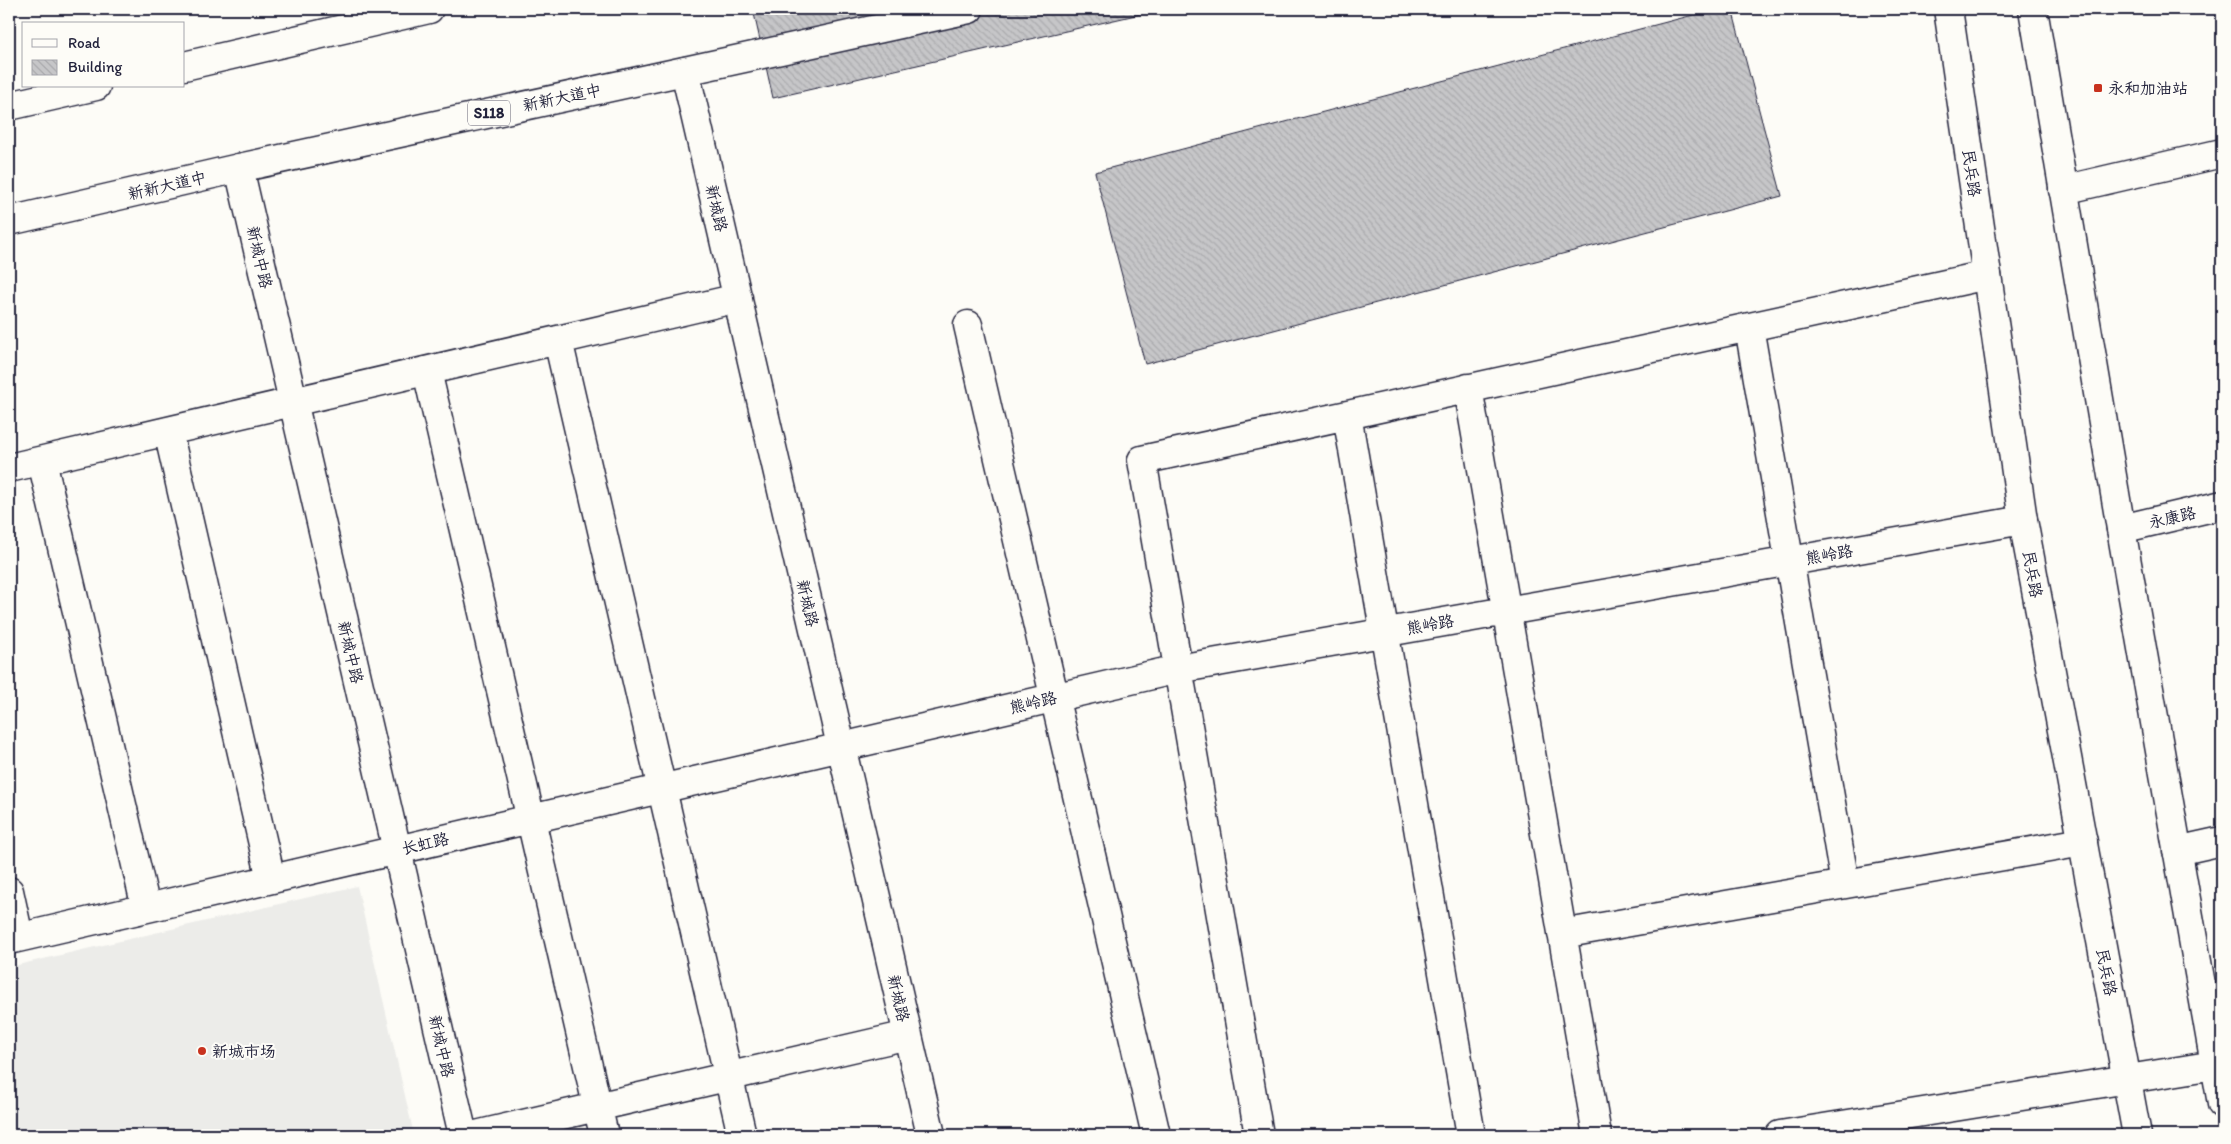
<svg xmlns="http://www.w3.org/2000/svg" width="2231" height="1144" font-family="Itim,'LXGW WenKai TC',sans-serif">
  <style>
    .built { fill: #ecece9 }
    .building { fill: url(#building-back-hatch); stroke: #22223b }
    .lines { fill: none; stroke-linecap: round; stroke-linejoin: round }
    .minor-casing { stroke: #22223b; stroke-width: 31 }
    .major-casing { stroke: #22223b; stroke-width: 31 }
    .minor { stroke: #fdfcf7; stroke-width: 28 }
    .major { stroke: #fdfcf7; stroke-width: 28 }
    .poi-dot { fill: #c8321e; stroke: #fdfcf7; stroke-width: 2 }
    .labels { text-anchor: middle; stroke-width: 4; stroke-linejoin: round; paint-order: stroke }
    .shield { fill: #fdfcf7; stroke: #646373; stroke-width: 1 }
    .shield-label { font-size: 15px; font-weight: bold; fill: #22223b }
    .poi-label { font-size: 16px; fill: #22223b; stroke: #fdfcf7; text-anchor: start }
    .street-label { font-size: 16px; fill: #22223b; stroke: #fdfcf7 }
  </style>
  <defs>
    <pattern id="building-back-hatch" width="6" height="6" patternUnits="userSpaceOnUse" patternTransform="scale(1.25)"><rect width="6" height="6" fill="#c6c6c8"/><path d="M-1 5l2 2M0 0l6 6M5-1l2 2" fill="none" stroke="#aaaaad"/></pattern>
  </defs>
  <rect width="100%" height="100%" fill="#fdfcf7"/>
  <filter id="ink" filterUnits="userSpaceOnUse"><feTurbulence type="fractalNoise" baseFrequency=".02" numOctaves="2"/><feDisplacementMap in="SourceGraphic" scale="10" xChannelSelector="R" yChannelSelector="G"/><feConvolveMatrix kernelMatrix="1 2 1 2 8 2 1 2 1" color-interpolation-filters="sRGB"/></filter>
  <g filter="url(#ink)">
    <path class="built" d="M357,886l57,249h-405v-168z"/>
    <path class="building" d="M753,9h409l-389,89z
      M1716,9h16l50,187 -637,168 -50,-192z"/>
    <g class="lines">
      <g class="minor-casing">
        <path id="minor" d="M685,71l246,1064
          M239,168l224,967
          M2063,190l159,-37
          M968,325l188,810
          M1749,327l96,557
          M558,340l184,795
          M427,371l177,764
          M1468,388l129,747
          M1347,415l124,720
          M168,431l103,448
          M42,461l104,447
          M9,468l729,-170
          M2121,529l101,-24
          M2177,851l45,-10
          M9,891l10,46
          M1562,934l521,-92
          M9,940l1169,-271 845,-149
          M476,1135l432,-100
          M1259,1135l-117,-675 845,-185
          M1780,1135l435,-70"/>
      </g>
      <g class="major-casing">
        <path id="major" d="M1948,9l75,511 114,615
          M2033,9l88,520 101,575
          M184,66l245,-57
          M9,106l87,-20
          M9,221l230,-53 730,-159"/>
      </g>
      <use href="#minor" class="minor"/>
      <use href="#major" class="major"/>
    </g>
  </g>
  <g class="poi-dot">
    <rect x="2093" y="83" width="10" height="10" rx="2.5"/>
    <circle cx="202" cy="1051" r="5"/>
  </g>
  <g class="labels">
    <rect class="shield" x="468" y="100.5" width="42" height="25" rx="4"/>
    <g class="shield-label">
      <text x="489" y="118">S118</text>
    </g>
    <g class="poi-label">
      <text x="2108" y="94">永和加油站</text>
      <text x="212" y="1057">新城市场</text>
    </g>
    <g class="street-label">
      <text transform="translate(562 97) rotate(-12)" y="6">新新大道中</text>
      <text transform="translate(1972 173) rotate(82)" y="6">民兵路</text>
      <text transform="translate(167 185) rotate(-13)" y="6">新新大道中</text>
      <text transform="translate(717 208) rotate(77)" y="6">新城路</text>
      <text transform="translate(260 257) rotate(77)" y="6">新城中路</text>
      <text transform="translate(2172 517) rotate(-13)" y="6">永康路</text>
      <text transform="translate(1829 554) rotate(-10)" y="6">熊岭路</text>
      <text transform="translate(2033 574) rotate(80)" y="6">民兵路</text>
      <text transform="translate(808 603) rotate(77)" y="6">新城路</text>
      <text transform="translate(1430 624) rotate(-10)" y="6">熊岭路</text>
      <text transform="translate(351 652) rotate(77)" y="6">新城中路</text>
      <text transform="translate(1033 702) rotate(-13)" y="6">熊岭路</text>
      <text transform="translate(425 843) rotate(-13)" y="6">长虹路</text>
      <text transform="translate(2107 972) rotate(79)" y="6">民兵路</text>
      <text transform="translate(899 998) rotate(77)" y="6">新城路</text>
      <text transform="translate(442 1046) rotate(77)" y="6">新城中路</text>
    </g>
  </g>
  <rect width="2231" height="1144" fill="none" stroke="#fdfcf7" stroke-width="30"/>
  <rect x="15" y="15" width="2201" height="1114" fill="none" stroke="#22223b" stroke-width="2" filter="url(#ink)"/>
  <rect x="22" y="22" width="162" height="65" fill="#fdfcf7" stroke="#a5a5ac"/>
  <rect x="32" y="39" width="25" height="8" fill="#fdfcf7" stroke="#a5a5ac"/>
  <text x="68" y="48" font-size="15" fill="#22223b">Road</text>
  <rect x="32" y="60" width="25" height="15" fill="url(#building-back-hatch)" stroke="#a5a5ac"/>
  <text x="68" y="72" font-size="15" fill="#22223b">Building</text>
</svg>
